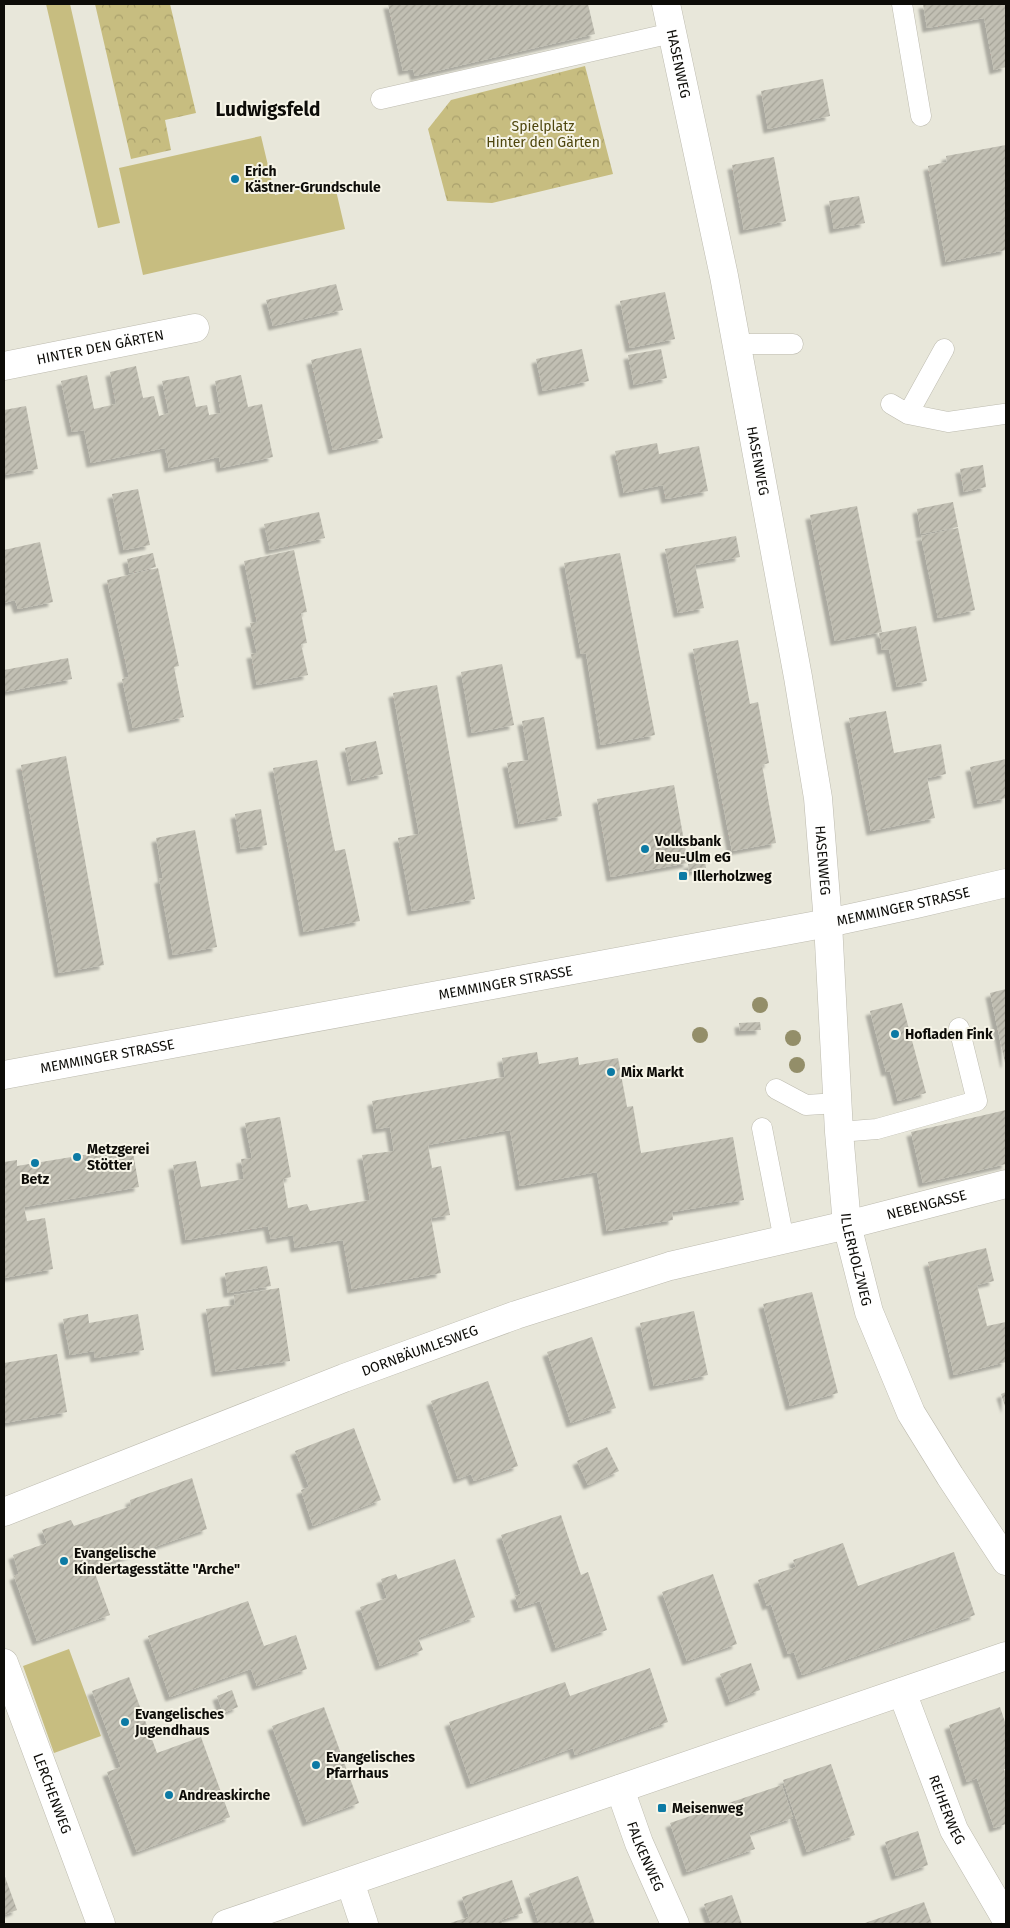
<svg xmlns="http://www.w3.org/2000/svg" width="1010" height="1928" font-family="'Fira Sans',sans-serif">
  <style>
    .grass { fill: #c7bd80 }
    .park { fill: url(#park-crowns) }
    .building { fill: url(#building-hatch); filter: url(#shadow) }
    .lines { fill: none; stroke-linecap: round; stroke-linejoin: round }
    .lane-casing { stroke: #bdbbaf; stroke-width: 21 }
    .street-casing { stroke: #bdbbaf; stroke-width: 29 }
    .secondary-casing { stroke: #bdbbaf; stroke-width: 29 }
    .lane { stroke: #fff; stroke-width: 20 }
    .street { stroke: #fff; stroke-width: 28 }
    .secondary { stroke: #fff; stroke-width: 28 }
    .tree { fill: #938e69 }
    .poi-dot { fill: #0c7aa4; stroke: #f6f4e7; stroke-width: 2 }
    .labels { text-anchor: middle; stroke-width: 4; stroke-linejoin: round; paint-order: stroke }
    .street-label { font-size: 14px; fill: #0d0c08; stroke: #f6f4e7 }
    .park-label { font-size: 14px; fill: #4e460d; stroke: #f6f4e7 }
    .poi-label { font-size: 14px; font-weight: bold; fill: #0d0c08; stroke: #f6f4e7; text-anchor: start }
    .district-label { font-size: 19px; font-weight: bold; fill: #0d0c08; stroke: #f6f4e7 }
  </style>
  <defs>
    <pattern id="park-crowns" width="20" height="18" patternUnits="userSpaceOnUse" patternTransform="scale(1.25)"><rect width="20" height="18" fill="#c7bd80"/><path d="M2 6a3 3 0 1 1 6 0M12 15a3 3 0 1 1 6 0" fill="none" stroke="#aaa16d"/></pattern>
    <pattern id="building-hatch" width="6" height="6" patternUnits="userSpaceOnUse" patternTransform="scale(1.25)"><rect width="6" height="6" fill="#c1bfb3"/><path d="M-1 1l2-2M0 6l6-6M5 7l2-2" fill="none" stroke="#a5a398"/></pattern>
    <filter id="shadow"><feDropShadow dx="-4.5" dy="4.5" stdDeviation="1" flood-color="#0004"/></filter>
  </defs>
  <rect width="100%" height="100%" fill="#e8e7da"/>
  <path class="grass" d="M46,4h24l50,219 -22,5z
    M261,136l14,59 59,-13 11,47 -202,46 -24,-107z
    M69,1649l32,87 -47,17 -31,-87z"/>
  <path class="park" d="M95,4h75l26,109 -31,7 6,30 -40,9z
    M585,66l28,108 -121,29 -45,-2 -19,-72 23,-29z"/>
  <path class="building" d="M388,4h200l7,30 -180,42 -2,-7 -10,2z
    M923,4h83v63l-12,3 -10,-52 -57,10z
    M823,79l7,37 -62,13 -7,-38z
    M1006,145v105l-60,12 -18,-96 19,-4 -1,-6z
    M774,157l12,64 -42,9 -12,-65z
    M859,196l6,27 -31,6 -5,-28z
    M336,284l7,26 -70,16 -7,-26z
    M665,292l10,47 -45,9 -10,-47z
    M361,348l22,90 -50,12 -22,-90z
    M582,349l7,32 -46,10 -7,-32z
    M661,349l6,29 -33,7 -6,-30z
    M136,366l7,32 11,-2 5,20 10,-3 -7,-32 27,-5 7,31 11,-2 2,10 12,-2 -6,-32 26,-6 7,32 14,-3 11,53 -52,11 -2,-11 -50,11 -4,-20 -74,15 -7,-33 -12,2 -11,-51 26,-6 7,34 22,-5 -6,-32z
    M26,406l12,63 -34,6v-65z
    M657,443l2,11 40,-8 9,45 -42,8 -3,-14 -39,8 -9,-42z
    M983,465l3,22 -22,5 -4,-23z
    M138,489l12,56 -26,5 -12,-56z
    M953,502l5,25 -37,7 -4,-25z
    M857,506l25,126 -47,9 -25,-126z
    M319,512l6,26 -55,12 -6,-26z
    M958,528l17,82 -37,8 -17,-82z
    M736,536l4,21 -45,8 9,43 -26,5 -13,-64z
    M40,542l13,60 -35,7 -3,-9 -11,3v-53z
    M294,550l13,62 -6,1 6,30 -6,1 7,31 -51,10 -6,-31 6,-1 -7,-30 7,-1 -13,-61z
    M153,553l3,14 -26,6 -3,-14z
    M620,553l35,182 -54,10 -15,-92 -5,1 -17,-91z
    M158,568l21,98 -5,1 10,50 -51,11 -11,-49 7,-2 -22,-97z
    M916,626l11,55 -30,6 -8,-38 -7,1 -3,-17z
    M738,640l12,64 8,-2 11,61 -7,2 14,78 -44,8 -39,-202z
    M68,658l4,21 -68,13v-22z
    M502,664l12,61 -42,8 -11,-61z
    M437,685l38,214 -63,12 -14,-73 21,-4 -26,-141z
    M886,711l8,42 47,-9 5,30 -19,4 8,40 -64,13 -22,-113z
    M544,717l18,99 -43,8 -12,-61 22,-3 -7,-39z
    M376,741l7,33 -31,7 -7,-33z
    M66,756l38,209 -45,8 -38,-208z
    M1006,759v39l-28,6 -8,-37z
    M317,760l18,91 10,-2 15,72 -56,11 -31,-164z
    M674,785l14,78 -77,14 -14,-78z
    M261,809l6,36 -26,4 -6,-35z
    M195,830l22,117 -44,8 -14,-76 4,-1 -7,-40z
    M705,861l1,7 -17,4 -1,-8z
    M1006,989v74h-1l-15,-70z
    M902,1003l24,90 -28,8 -8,-30 -4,1 -16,-61z
    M760,1022l1,8 -21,1 -1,-8z
    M537,1052l2,12 39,-7 1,8 39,-7 9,49 6,-1 8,47 92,-16 11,63 -72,12 1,8 -66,11 -10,-59 -77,14 -10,-56 -82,15 4,23 9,-2 9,49 -19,3 10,55 -89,16 -9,-49 -48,8 -2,-13 -22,4 -3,-13 -82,14 -13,-75 23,-4 5,26 43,-8 -3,-20 11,-1 -7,-35 35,-6 11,60 -8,2 5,29 19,-4 3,7 60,-11 -8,-45 32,-4 -4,-24 -13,2 -5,-28 133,-24 -3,-19z
    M1006,1110v54l-83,19 -12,-51z
    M132,1147l7,40 -115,20 3,14 18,-3 8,51 -49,9v-116l13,-2v6z
    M986,1248l8,33 -17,4 10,41 19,-4v40l-52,13 -26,-113z
    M267,1266l4,20 -43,7 -3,-20z
    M279,1288l11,73 -74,11 -10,-63 29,-4 -1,-10z
    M812,1292l26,101 -48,13 -27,-102z
    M694,1311l14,64 -54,11 -14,-63z
    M88,1314l1,9 49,-9 6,36 -49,8 -1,-7 -24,4 -7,-36z
    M592,1337l24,71 -45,15 -24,-71z
    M57,1354l10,58 -63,11v-60z
    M488,1381l30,85 -44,15 -3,-7 -13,5 -27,-78z
    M1006,1392v17l-5,-15z
    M354,1428l27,72 -68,26 -12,-36 8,-3 -14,-36z
    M607,1447l12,24 -31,14 -11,-24z
    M192,1478l15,51 -114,39 17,47 -73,26 -23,-65 5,-2 -6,-19 34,-12 -5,-13 29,-10 3,6 57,-20 -1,-6z
    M561,1515l20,60 7,-3 19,58 -51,18 -16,-47 -21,7 -4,-12 6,-2 -20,-59z
    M843,1543l15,43 96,-34 21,63 -173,60 -8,-23 -6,2 -17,-50 -4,2 -9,-26 38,-13 -3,-7z
    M455,1559l20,58 -57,21 5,12 -43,16 -20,-59 27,-9 -6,-19 15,-5 2,5z
    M713,1574l24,70 -50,17 -25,-69z
    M248,1601l16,45 32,-11 11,34 -50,17 -6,-17 -81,28 -22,-61z
    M751,1663l9,27 -30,12 -10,-28z
    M650,1668l18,54 -93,33 -2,-7 -102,36 -22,-62 116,-40 5,14z
    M129,1677l28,76 44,-16 29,80 -93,35 -30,-80 14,-5 -29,-76z
    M232,1690l6,17 -15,6 -6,-17z
    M324,1707l35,96 -52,19 -35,-96z
    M1000,1707l6,18v44h-2l2,7v48l-12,4 -17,-50 -10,4 -18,-57z
    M831,1764l24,71 -48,17 -24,-72z
    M782,1785l11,33 -44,15 6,16 -68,23 -17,-49z
    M918,1831l10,34 -32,11 -11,-34z
    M4,1874l13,36 -13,5z
    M578,1876l17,48h-56l-10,-30z
    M512,1880l11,33 -22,7 2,4h-56l22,-7 -7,-20z
    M732,1895l10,29h-31l-7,-20z
    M924,1902l8,22h-70l29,-10z"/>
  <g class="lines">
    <g class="lane-casing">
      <path id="lane" d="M902,4l19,112
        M381,99l291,-66
        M737,344h56
        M891,404l17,10 40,8 56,-8
        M908,414l36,-65
        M776,1089l30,16 32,-2
        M762,1128l22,112
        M839,1132l38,-3 100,-28 -18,-73"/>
    </g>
    <g class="street-casing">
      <g id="street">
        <path id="s1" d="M666,4l58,272 74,401 20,121 10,125 11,209 8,93 22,87 42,101 39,63 56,85"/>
        <path id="s2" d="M4,366l191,-38"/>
        <path id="s3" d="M4,1512l340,-134 172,-63 154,-49 177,-41 159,-41"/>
        <path id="s4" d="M4,1663l97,261"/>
        <path id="s5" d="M902,1692l52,138 52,89"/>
        <path id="s6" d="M620,1789l19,54 36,81"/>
        <path d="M350,1882l14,42"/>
        <path d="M226,1924l780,-268"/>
      </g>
    </g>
    <g class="secondary-casing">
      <g id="secondary">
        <path id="s7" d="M4,1075l824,-152 88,-19 90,-21"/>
      </g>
    </g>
    <use href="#lane" class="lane"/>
    <use href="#street" class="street"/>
    <use href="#secondary" class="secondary"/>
  </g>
  <g class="tree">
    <circle cx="760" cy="1005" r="8"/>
    <circle cx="700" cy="1035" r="8"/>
    <circle cx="793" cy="1038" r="8"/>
    <circle cx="797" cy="1065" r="8"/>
  </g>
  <g class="poi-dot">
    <circle cx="235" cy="179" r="5"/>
    <circle cx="645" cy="849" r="5"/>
    <rect x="678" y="871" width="10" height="10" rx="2.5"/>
    <circle cx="895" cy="1034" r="5"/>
    <circle cx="611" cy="1072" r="5"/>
    <circle cx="77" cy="1157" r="5"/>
    <circle cx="35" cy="1163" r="5"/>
    <circle cx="64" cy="1561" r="5"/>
    <circle cx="125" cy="1722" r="5"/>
    <circle cx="316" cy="1765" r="5"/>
    <circle cx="169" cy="1795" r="5"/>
    <rect x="657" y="1803" width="10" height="10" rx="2.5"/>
  </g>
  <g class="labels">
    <g class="street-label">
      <text dy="5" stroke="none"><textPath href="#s1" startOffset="61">HASENWEG</textPath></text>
      <text dy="5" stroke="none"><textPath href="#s2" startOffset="98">HINTER DEN GÄRTEN</textPath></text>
      <text dy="5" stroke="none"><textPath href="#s1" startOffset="466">HASENWEG</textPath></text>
      <text dy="5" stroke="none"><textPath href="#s1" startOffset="871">HASENWEG</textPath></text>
      <text dy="5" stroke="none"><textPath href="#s7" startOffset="915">MEMMINGER STRASSE</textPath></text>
      <text dy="5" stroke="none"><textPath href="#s7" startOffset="510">MEMMINGER STRASSE</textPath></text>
      <text dy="5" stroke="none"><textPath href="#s7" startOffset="105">MEMMINGER STRASSE</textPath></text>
      <text dy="5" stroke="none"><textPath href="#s3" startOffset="974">NEBENGASSE</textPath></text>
      <text dy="5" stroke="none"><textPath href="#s1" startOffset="1272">ILLERHOLZWEG</textPath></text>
      <text dy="5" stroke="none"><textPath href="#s3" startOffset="446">DORNBÄUMLESWEG</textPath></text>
      <text dy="5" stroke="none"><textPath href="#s4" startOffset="139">LERCHENWEG</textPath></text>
      <text dy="5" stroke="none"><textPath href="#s5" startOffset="126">REIHERWEG</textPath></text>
      <text dy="5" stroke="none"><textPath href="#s6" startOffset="72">FALKENWEG</textPath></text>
    </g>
    <g class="park-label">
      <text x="543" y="131">Spielplatz<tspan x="543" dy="16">Hinter den Gärten</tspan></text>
    </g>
    <g class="poi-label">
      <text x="245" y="176">Erich<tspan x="245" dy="16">Kästner-Grundschule</tspan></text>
      <text x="655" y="846">Volksbank<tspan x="655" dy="16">Neu-Ulm eG</tspan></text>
      <text x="693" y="881">Illerholzweg</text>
      <text x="905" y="1039">Hofladen Fink</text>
      <text x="621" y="1077">Mix Markt</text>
      <text x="87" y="1154">Metzgerei<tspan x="87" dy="16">Stötter</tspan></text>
      <text x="35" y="1184" text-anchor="middle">Betz</text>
      <text x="74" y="1558">Evangelische<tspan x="74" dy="16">Kindertagesstätte "Arche"</tspan></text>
      <text x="135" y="1719">Evangelisches<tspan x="135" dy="16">Jugendhaus</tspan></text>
      <text x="326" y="1762">Evangelisches<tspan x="326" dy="16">Pfarrhaus</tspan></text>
      <text x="179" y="1800">Andreaskirche</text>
      <text x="672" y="1813">Meisenweg</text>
    </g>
    <g class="district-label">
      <text x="268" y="116">Ludwigsfeld</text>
    </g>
  </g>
  <rect width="1010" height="1928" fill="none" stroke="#0d0c08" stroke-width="10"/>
</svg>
